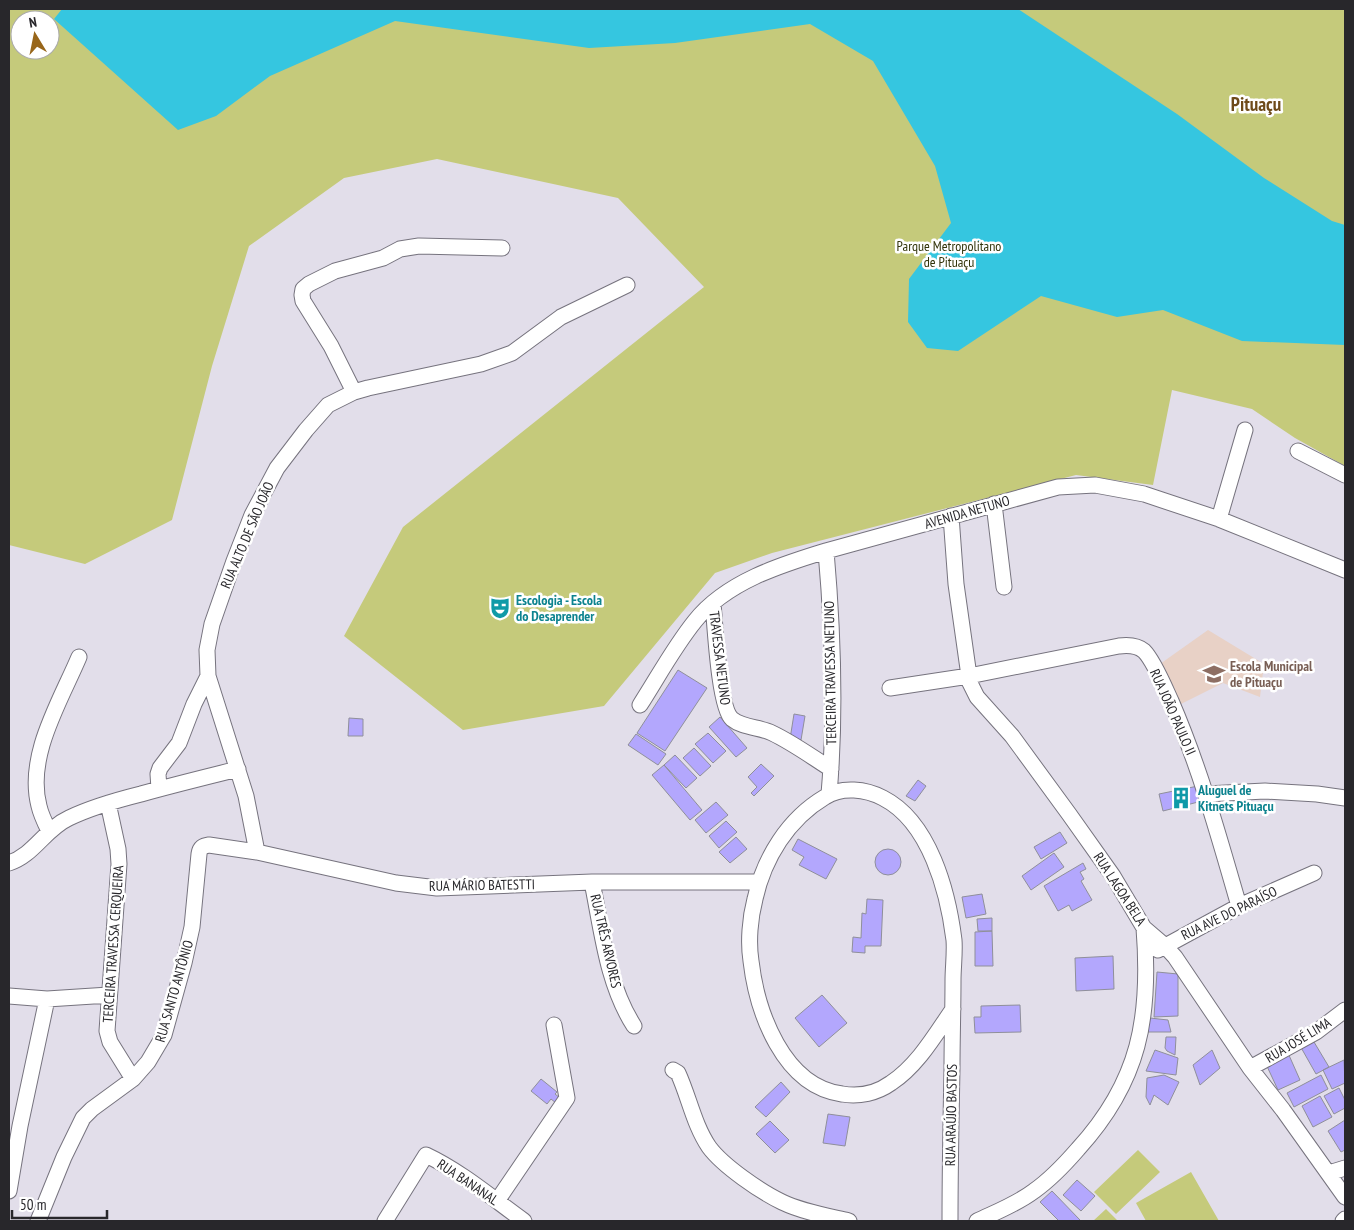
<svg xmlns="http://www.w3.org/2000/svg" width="1354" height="1230" font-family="'PT Sans Narrow',sans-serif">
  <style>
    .education { fill: #e8d1c6 }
    .green { fill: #c5ca7b; fill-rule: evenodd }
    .water { fill: #35c6e0 }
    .building { fill: #b3a7fd; stroke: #8f8f9a }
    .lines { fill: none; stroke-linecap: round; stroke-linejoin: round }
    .minor-casing { stroke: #76737e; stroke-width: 17 }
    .minor { stroke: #fff; stroke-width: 15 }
    .labels { text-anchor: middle; stroke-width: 5; stroke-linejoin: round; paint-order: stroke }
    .park-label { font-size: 14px; fill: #32340a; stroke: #fff }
    .street-label { font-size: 14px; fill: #28272b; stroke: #fff }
    .culture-label { font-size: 14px; font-weight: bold; fill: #0d838f; stroke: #fff; text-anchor: start }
    .education-label { font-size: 14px; font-weight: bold; fill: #785e54; stroke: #fff; text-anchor: start }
    .district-label { font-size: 19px; font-weight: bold; fill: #6e4a19; stroke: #fff }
  </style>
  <rect width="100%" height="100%" fill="#e2deea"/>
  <path class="education" d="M1208,630l56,34 -4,33 -37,-14 -44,22 -19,-41z"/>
  <path class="green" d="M9,9h1336v457l-50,-28 -43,-29 -80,-19 -19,95 -77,-10 -304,78 -57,20 -111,133 -141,24 -119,-94 59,-109 301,-240 -86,-89 -181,-39 -93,19 -95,68 -37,120 -40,154 -87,44 -76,-19zM20,20h30v30h-30z
    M1138,1150l22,22 -44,42 -22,-22z
    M1191,1172l28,49h-73l-10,-18z
    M1106,1209l12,12h-25z"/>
  <path class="water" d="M62,9h956l159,105 87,64 68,43 13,4v120l-103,-4 -79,-31 -46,7 -76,-21 -83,55 -31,-3 -19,-26 1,-43 42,-56 -16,-57 -62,-105 -63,-37 -135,19 -86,5 -194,-27 -125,55 -54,40 -38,14 -124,-111z"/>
  <path class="building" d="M678,670l29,18 -42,63 -28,-18z
    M794,714l11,2 -4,24 -11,-1z
    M720,717l27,31 -11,9 -27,-30z
    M349,718l14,1v17h-15z
    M708,733l18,18 -13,12 -18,-19z
    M636,734l30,20 -8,11 -30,-20z
    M694,748l17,18 -11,10 -17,-18z
    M675,755l22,23 -11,10 -22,-23z
    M761,764l13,12 -20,20 -3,-3 6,-6 -9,-10z
    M664,765l38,45 -12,10 -38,-45z
    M918,780l8,6 -11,15 -9,-5z
    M1198,786l4,15 -39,10 -4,-17z
    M716,802l12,13 -22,18 -11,-13z
    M726,821l11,11 -18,16 -10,-12z
    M1060,832l7,11 -26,16 -7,-12z
    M736,837l11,12 -17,14 -11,-11z
    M798,839l39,20 -11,20 -27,-14 5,-8 -12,-7z
    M875 862a13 13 0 1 1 26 0a13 13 0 1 1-26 0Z
    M1054,853l10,14 -33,23 -9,-14z
    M1083,863l3,6 -6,3 4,7 -3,2 11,19 -20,11 -3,-6 -11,6 -14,-25z
    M982,894l4,20 -20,4 -4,-21z
    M867,899l16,1 -2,46h-16v7l-13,-1 1,-15 8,1 1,-25 4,1z
    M992,918v13h-14l-1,-12z
    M992,931l1,35h-18v-34z
    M1113,956l1,33 -38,2 -1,-33z
    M1157,972l21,2v42l-24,1z
    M822,995l25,28 -28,24 -24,-29z
    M1020,1005l1,27 -46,1 -1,-16h7v-11z
    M1150,1018l18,2 3,12h-24z
    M1166,1037h10l-1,18 -8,-4 -2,-3z
    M1311,1037l18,30 -13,7 -17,-30z
    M1155,1050l23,8 -2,17 -30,-4z
    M1212,1050l8,18 -20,17 -7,-20z
    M1288,1053l12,27 -22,10 -13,-28z
    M1344,1060l1,23 -13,6 -9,-19z
    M1164,1075l15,7 -11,23 -14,-10 -4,10 -4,-8 1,-19z
    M1321,1075l7,14 -34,18 -7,-14z
    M541,1079l16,13 -2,2 5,4 -4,5 -5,-4 -4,5 -16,-13z
    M781,1082l9,10 -24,25 -11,-10z
    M1339,1088l6,12v8l-11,6 -10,-18z
    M1320,1096l12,21 -19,10 -11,-21z
    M828,1114l22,3 -5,29 -22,-3z
    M1345,1120v30l-4,2 -13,-21z
    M770,1121l19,19 -14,13 -19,-19z
    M1077,1180l18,16 -14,15 -18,-16z
    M1052,1191l28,29 -2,1h-19l-19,-19z"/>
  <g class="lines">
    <g class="minor-casing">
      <path id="minor" d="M354,392l-23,-46 -28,-45 -1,-6 1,-6 6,-5 26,-13 48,-13 17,-9 19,-3 83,2
        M1298,451l47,24
        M994,504l10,83
        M951,516l5,68 14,99 7,14 35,39 57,78 44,62 31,52 21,18 10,11 75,111 33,42 62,87
        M1219,519l26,-89
        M826,551c7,80 10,163 3,243
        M713,603c2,21 6,105 19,116 11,9 28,8 40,14 21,10 40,24 59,36
        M890,688l79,-12 150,-30c8,-1 18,-1 25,5 10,10 21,37 27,50 29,67 48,136 68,205
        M640,705c18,-28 34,-58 55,-84 31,-39 85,-56 131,-70l232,-64 37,-2 49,9 75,25 126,51
        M159,789l-1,-15 2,-6 19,-25 15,-39 14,-28
        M1206,794l59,-3 52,3 28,4
        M108,803l10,46 1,15 -12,167 3,11 23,37
        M49,831c-4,-8 -8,-16 -10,-25 -13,-50 21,-104 40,-149
        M257,852l-11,-56 -38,-120 -1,-26 5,-26 22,-63 18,-46 25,-47 29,-38 22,-25 26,-13 14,-4 113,-24 31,-11 49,-36 66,-32
        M9,863c25,-8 36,-34 60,-45 23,-11 48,-18 72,-24 32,-9 65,-17 97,-25
        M592,882c10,49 15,102 42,144
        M1158,950l81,-44 75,-33
        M9,996l38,3 62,-4
        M1250,1068l66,-36 29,-22
        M673,1070l5,3c11,24 16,52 31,74 14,19 52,45 73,55 21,10 45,14 67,19
        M1329,1173l16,-5
        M9,1191l11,-65 27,-127
        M497,1201l70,-103 -13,-73
        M38,1221l26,-64 19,-39 9,-9 41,-30 15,-17 16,-27 20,-72 8,-36 7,-73c1,-7 4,-8 10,-9l48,7 139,31 41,5 155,-6h167
        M385,1221l41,-66c36,17 66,43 98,66
        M950,1221c0,-51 1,-102 2,-153 0,-29 1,-58 1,-87 0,-14 2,-28 1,-41 -6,-48 -24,-118 -71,-142 -17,-9 -41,-12 -58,-1 -37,22 -61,61 -70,102 -5,19 -7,43 -4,62 6,51 32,125 91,133 17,3 35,-1 49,-11 27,-18 44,-48 62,-74
        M977,1221c19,-9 40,-17 57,-30 17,-12 31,-27 44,-42 62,-68 73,-132 66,-221
        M1343,1221l2,-2"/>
    </g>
    <use href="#minor" class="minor"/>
  </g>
  <defs>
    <g id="theatre-bare" transform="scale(1.725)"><path d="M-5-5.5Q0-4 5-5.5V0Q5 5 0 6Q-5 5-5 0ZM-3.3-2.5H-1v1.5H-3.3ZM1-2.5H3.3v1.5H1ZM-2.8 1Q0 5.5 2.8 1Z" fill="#0f9aa8" stroke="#fff" stroke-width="2.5" paint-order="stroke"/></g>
    <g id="school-bare" transform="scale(1.725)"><path d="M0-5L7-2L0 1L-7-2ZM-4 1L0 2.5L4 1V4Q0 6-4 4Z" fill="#8d6e63" stroke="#fff" stroke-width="2.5" paint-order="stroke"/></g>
    <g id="building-bare" transform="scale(1.725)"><path d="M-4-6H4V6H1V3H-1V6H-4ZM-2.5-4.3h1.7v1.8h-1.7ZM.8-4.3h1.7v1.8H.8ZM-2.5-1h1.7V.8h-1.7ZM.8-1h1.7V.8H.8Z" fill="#0f9aa8" stroke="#fff" stroke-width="2.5" paint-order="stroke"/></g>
  </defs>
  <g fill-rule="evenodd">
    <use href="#theatre-bare" x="500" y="608"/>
    <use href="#school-bare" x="1214" y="674"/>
    <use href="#building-bare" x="1181" y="798"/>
  </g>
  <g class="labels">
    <g class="park-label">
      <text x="949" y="251">Parque Metropolitano<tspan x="949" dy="16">de Pituaçu</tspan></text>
    </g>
    <g class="street-label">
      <text transform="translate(967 512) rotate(-16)" y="5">AVENIDA NETUNO</text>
      <text transform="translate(247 535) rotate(-67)" y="5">RUA ALTO DE SÃO JOÃO</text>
      <text transform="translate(720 658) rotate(83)" y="5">TRAVESSA NETUNO</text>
      <text transform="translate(830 673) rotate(-91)" y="5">TERCEIRA TRAVESSA NETUNO</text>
      <text transform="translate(1173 712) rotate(66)" y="5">RUA JOÃO PAULO II</text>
      <text transform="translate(482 885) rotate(-1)" y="5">RUA MÁRIO BATESTTI</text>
      <text transform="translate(1120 889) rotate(57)" y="5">RUA LAGOA BELA</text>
      <text transform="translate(1229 913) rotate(-26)" y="5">RUA AVE DO PARAÍSO</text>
      <text transform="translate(606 941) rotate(77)" y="5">RUA TRÊS ARVORES</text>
      <text transform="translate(113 944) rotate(-86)" y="5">TERCEIRA TRAVESSA CERQUEIRA</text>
      <text transform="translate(174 991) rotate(-74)" y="5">RUA SANTO ANTÔNIO</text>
      <text transform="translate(1298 1040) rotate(-31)" y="5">RUA JOSÉ LIMA</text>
      <text transform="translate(951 1115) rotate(-89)" y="5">RUA ARAÚJO BASTOS</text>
      <text transform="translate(468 1182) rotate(34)" y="5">RUA BANANAL</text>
    </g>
    <g class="culture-label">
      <text x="516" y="605">Escologia - Escola<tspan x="516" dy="16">do Desaprender</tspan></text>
      <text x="1198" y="795">Aluguel de<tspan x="1198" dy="16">Kitnets Pituaçu</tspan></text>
    </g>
    <g class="education-label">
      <text x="1230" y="671">Escola Municipal<tspan x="1230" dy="16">de Pituaçu</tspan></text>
    </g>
    <g class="district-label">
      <text x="1256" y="111">Pituaçu</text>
    </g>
  </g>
  <rect width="1354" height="1230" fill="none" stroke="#28272b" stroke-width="20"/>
  <g transform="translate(35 35) rotate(350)"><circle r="24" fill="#ffffff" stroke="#a9a9aa"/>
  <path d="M0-4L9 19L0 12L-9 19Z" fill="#98661a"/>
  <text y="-8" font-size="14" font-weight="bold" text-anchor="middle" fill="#28272b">N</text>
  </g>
  <path d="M12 1210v8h95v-8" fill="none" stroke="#28272b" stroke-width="2.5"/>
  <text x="20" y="1210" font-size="15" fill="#28272b" stroke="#ffffff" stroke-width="4" paint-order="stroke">50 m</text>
</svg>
